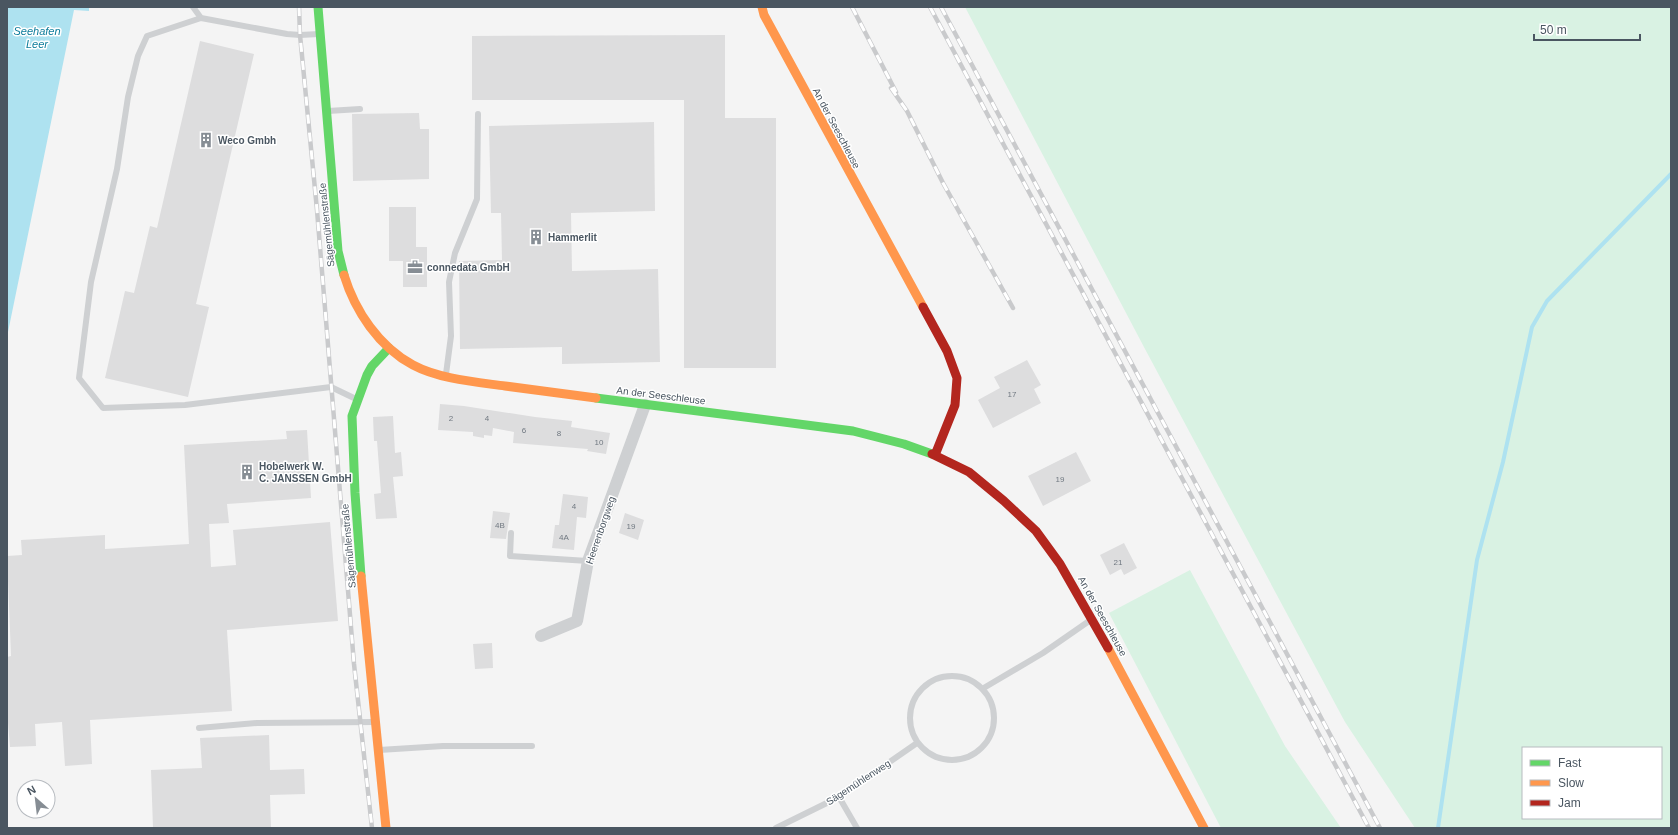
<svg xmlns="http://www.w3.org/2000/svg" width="1678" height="835" font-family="Helvetica,sans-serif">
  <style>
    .green { fill: #d9f2e3; fill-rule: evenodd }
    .water { fill: #aee2f0 }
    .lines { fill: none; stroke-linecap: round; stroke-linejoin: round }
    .stream { stroke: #aee2f0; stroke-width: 4 }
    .building { fill: #ddddde }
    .lane { stroke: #ced0d2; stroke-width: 6 }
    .street { stroke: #ced0d2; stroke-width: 12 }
    .fast { stroke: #63d668; stroke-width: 9 }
    .slow { stroke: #ff974d; stroke-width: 9 }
    .jam { stroke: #b3261e; stroke-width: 9 }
    .rail-casing { stroke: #c9cacc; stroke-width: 4.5 }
    .rail { stroke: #fff; stroke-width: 3; stroke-dasharray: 9; stroke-linecap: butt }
    .labels { text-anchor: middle; stroke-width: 3; stroke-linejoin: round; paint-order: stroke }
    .number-label { font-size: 8px; fill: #707881 }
    .street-label { font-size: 10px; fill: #4a5661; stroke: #fff }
    .poi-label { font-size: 10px; font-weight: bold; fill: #4a5661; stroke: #fff; text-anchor: start }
    .water-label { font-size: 11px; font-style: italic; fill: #0c7c9b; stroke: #fff }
  </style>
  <rect width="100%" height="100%" fill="#f4f4f4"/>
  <path class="green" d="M965,7h706v821h-256l-70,-106 -200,-373zM1523,748h138v70h-138z
    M1190,570l95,176 56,82h-120l-112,-215z"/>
  <path class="water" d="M7,7h82v4l-15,-1 -67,327z"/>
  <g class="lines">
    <path class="stream" d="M1438,828l39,-268 26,-98 29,-135 15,-26 124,-127"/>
  </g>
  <path class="building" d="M725,35v83h51v250h-92v-268h-212v-64z
    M200,41l54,13 -58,250 13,3 -21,90 -83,-19 20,-87 9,2 16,-67 7,2z
    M419,113l1,16h9v50l-76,2 -1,-67z
    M654,122l1,89 -84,2 1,58 86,-2 2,93 -98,2v-17l-102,2 -1,-88 43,-1 -1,-47h-10l-2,-87z
    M389,207h27v40h11v40h-24v-26h-14z
    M1027,360l14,25 -7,4 7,14 -48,25 -15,-28 22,-12 -6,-11z
    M440,404l24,2 71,11 37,4 -1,6 39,6 -4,21 -19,-3 1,-2 -75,-6 1,-11 -21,-4 -1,8 -8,-1v3l-11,-2v-4l-35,-2z
    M393,416l2,37 6,-1 2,24 -10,1 4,41 -21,1 -2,-25 7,-1 -4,-52h-3l-1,-24z
    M307,430l4,68 -84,6 2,19 -20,1 2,43 25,-2 -3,-35 97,-8 8,99 -111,9 5,81 -142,9 2,44 -27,2 -3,-44 -27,2 1,22 -26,1 -2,-24 -1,1v-67l4,-1 -4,-100 15,-1 -1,-15 84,-5v14l84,-5 -5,-99 103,-6 -1,-8z
    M1076,452l15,29 -48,25 -15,-30z
    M563,494l25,3 -2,21 -9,-1 -3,33 -22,-2 3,-23h4z
    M493,511l17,2 -4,26 -16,-1z
    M625,513l19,7 -6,20 -19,-7z
    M1124,543l13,25 -13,7 -3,-6 -11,6 -10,-20z
    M492,643l1,25 -18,1 -2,-25z
    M269,735l1,35 34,-1 1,25 -35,1 1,33h-118l-2,-58 51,-2 -2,-30z"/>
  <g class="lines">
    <path class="lane" d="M193,7l8,11 86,16 13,1 19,-1
      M201,18l-54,18 -9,20 -10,41 -11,72 -26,113 -12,96 24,30 82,-3 146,-18 25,12
      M328,111l32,-2
      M446,374l5,-38 -2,-54 6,-29 22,-54 1,-85
      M511,533l-1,23 78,5
      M910 718a42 42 0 1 1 84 0a42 42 0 1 1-84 0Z
      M982,689l61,-36 49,-34
      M199,728l58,-5 118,-1
      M379,750l64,-4h89
      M839,797l18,31
      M776,828l63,-31 78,-54"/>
    <path class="street" d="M541,636l36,-15 11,-60 57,-156"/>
    <path class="fast" d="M318,7l20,244 6,24
      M596,398l257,33 51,13 28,10
      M361,576l-6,-83 -3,-77 15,-41 5,-9 17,-18"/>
    <path class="slow" d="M762,7l2,8 159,292
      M344,275c11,36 35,72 69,90 26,14 63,17 92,21 30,4 61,8 91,12
      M361,576l25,252
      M1108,648l96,180"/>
    <path class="jam" d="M923,307l24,44 10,27 -2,27 -20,50
      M932,454l37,18 35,29 32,30 24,33 48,84"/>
    <g class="rail-casing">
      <path id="rail" d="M299,7l1,28 17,175 37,454 18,164
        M852,7l44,85
        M930,7l439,821
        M941,7l439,821
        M891,88l16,23 36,72 70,125"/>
    </g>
    <use href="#rail" class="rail"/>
  </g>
  <defs>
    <g id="building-bare" transform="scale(1.2)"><path d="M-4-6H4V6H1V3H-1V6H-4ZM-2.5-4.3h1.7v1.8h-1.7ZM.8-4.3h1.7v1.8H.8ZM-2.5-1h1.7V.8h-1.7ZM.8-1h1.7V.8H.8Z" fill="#868d94" stroke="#fff" stroke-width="2.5" paint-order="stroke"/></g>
    <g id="office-bare" transform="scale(1.2)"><path d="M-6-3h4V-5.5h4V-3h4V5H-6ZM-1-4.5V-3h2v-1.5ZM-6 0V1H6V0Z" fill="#868d94" stroke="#fff" stroke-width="2.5" paint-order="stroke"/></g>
  </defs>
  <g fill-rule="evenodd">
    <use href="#building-bare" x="206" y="140"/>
    <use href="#building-bare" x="536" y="237"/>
    <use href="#office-bare" x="415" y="267"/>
    <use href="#building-bare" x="247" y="472"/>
  </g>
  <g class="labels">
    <g class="number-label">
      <text x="1012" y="397">17</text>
      <text x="451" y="421">2</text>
      <text x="487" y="421">4</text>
      <text x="524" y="433">6</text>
      <text x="559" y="436">8</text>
      <text x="599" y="445">10</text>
      <text x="1060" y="482">19</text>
      <text x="574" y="509">4</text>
      <text x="500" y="528">4B</text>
      <text x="631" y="529">19</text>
      <text x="564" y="540">4A</text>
      <text x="1118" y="565">21</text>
    </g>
    <g class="street-label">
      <text transform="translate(837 128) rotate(62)" y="4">An der Seeschleuse</text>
      <text transform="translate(326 225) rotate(-96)" y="4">Sägemühlenstraße</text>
      <text transform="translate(661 395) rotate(7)" y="4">An der Seeschleuse</text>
      <text transform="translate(600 530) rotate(-71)" y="4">Heerenborgweg</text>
      <text transform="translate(348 546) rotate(-95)" y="4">Sägemühlenstraße</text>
      <text transform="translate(1103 616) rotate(61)" y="4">An der Seeschleuse</text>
      <text transform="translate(858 782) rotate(-33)" y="4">Sägemühlenweg</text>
    </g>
    <g class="poi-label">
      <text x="218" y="144">Weco Gmbh</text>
      <text x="548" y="241">Hammerlit</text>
      <text x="427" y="271">connedata GmbH</text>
      <text x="259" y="470">Hobelwerk W.<tspan x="259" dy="12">C. JANSSEN GmbH</tspan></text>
    </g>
    <g class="water-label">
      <text x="37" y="35">Seehafen<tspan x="37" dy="13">Leer</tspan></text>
    </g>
  </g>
  <rect width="1678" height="835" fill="none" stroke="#4a5661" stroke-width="16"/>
  <rect x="1522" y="747" width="140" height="72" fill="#ffffff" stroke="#b7bbc0"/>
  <rect x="1530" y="760" width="20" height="6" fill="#63d668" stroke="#b7bbc0"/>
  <text x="1558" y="767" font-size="12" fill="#4a5661">Fast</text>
  <rect x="1530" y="780" width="20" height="6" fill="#ff974d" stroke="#b7bbc0"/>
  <text x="1558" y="787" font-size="12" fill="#4a5661">Slow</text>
  <rect x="1530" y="800" width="20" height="6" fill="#b3261e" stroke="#b7bbc0"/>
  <text x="1558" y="807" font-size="12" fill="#4a5661">Jam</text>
  <g transform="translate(36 799) rotate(332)"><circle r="19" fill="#ffffff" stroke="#b7bbc0"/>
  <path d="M0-3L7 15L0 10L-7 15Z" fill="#868d94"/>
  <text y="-6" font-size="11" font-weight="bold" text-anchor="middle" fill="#4a5661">N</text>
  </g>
  <path d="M1534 34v6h106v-6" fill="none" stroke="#4a5661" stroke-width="2"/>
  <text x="1540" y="34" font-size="12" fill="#4a5661" stroke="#ffffff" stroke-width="3" paint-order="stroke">50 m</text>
</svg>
